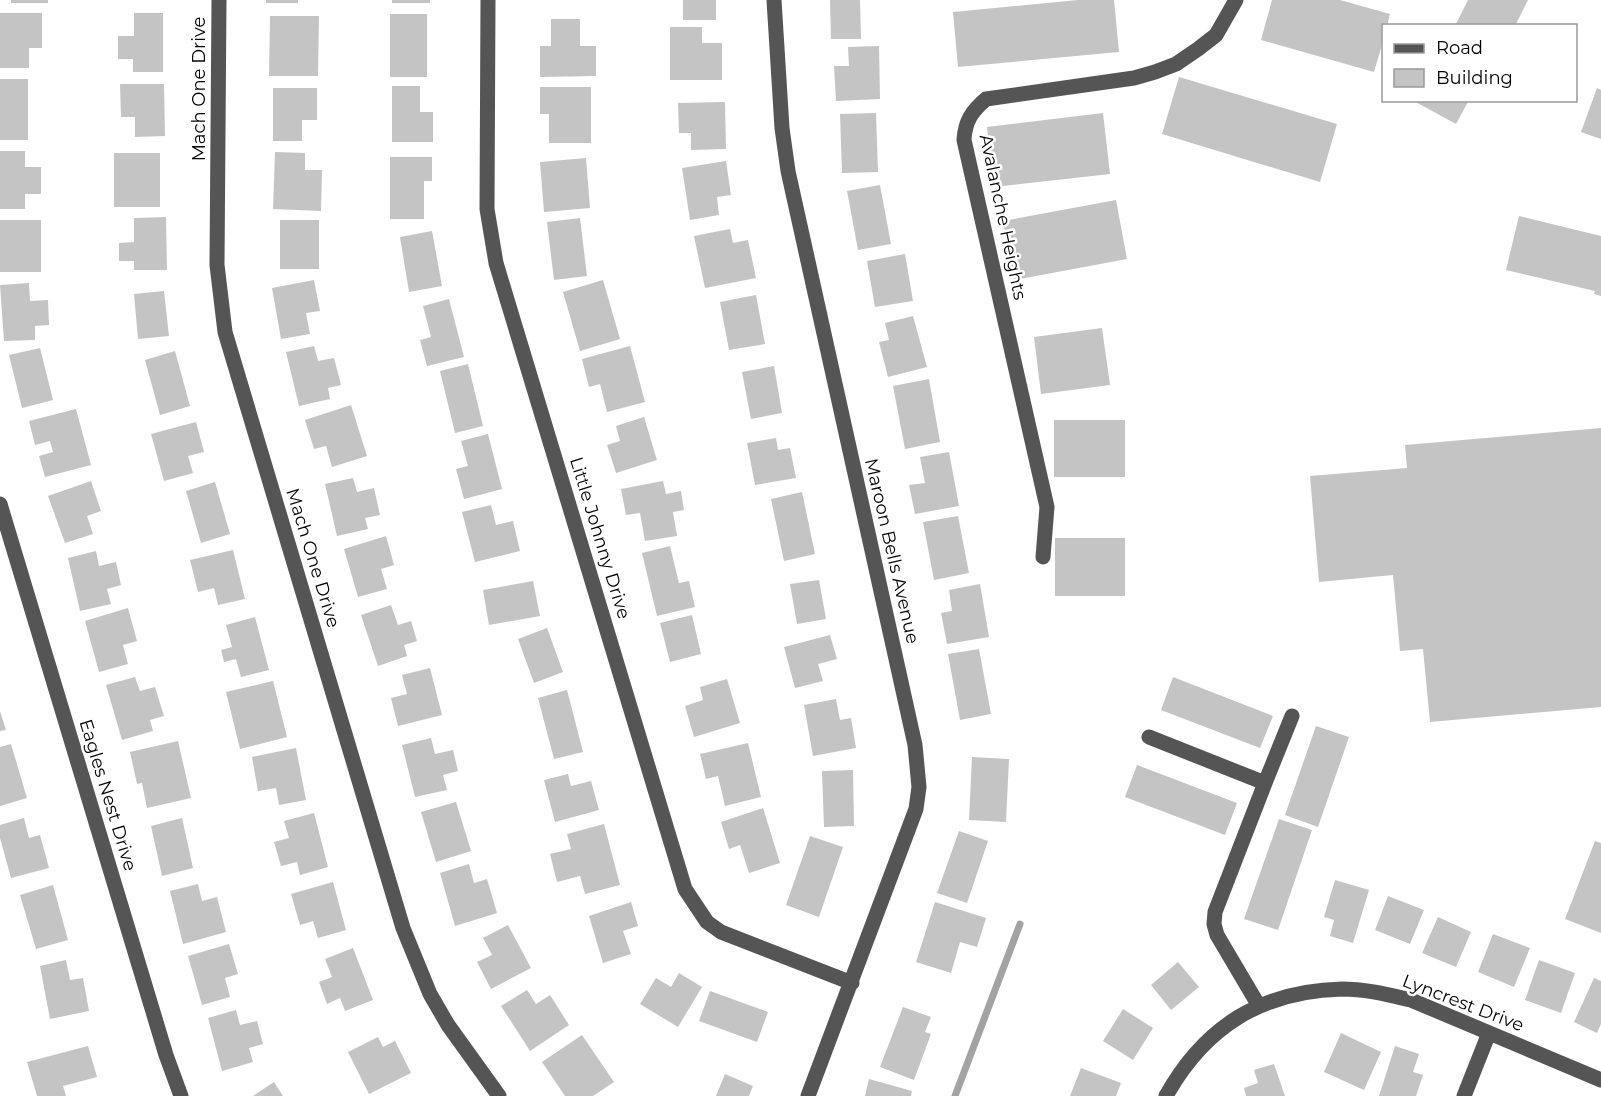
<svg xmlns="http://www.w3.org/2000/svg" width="1601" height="1096" font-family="Montserrat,sans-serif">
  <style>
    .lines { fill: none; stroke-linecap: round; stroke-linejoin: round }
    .stream { stroke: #a3a3a3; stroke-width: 7 }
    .building { fill: #c4c4c4 }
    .minor { stroke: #555; stroke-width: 15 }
    .labels { text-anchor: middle; stroke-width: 5; stroke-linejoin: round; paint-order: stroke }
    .street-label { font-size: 18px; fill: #000; stroke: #fff }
  </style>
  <rect width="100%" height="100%" fill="#fff"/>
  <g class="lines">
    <path class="stream" d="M955,1096l65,-172"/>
  </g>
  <path class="building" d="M11,0h37v3h-37z
    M266,0h32v3h-32z
    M392,0h38v3h-38z
    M683,0h33v20h-33z
    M830,0h30l1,39h-30z
    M1078,0h36l5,52 -161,15 -5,-55z
    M1272,0h68l50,14 -3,12h-3v12l-10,34 -113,-32z
    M1468,0h60l-13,26h-60z
    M0,13h42v35h-13v20h-29z
    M134,13h29v59h-30v-13h-15v-23h16z
    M390,14h37v63h-37z
    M270,16h49l-1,60h-49z
    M551,19h29v27h16v30l-56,1v-31h11z
    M670,27h32v16h20v37h-52z
    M879,46l1,53 -44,2 -2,-35h15l-1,-19z
    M1179,77l158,47 -17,58 -158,-48z
    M0,79h28v61h-28z
    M120,84h44l1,52 -30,1v-20h-14z
    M392,86h28v26h13v30h-41z
    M540,87h51v56h-42v-29h-9z
    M273,88h44v32h-15v21h-29z
    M1597,88l4,2v49l-20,-7z
    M1412,100h57l-13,24z
    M725,102l1,47 -35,1v-17h-12l-1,-30z
    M876,113l2,59 -36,1 -2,-59z
    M1103,113l7,61 -116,13 -7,-60z
    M0,151h25v16h16v27h-16v15h-25z
    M275,152l30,1v17h17l-1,41 -48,-2z
    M114,153h46v54h-46z
    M390,157h42v24h-8v38h-34z
    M586,158l4,50 -46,4 -4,-50z
    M726,161l5,34 -14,2 2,18 -29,5 -8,-52z
    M880,185l11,59 -33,6 -11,-59z
    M1116,200l11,59 -113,21 -11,-59z
    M1519,216l82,20v60l-7,-2 1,-3 -89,-21z
    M166,217l1,53h-33v-9h-15v-18l15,-1v-24z
    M580,218l7,58 -33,4 -7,-58z
    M0,220h41v52h-41z
    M280,220h39v49h-39z
    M730,229l3,14 15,-3 8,38 -51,10 -11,-52z
    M432,231l10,55 -33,6 -9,-55z
    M905,254l8,47 -38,6 -8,-46z
    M314,280l6,31 -14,2 4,21 -29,5 -9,-51z
    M603,280l17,59 -40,12 -17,-59z
    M29,283l1,18 18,-1 1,25 -14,1v14l-31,1 -4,-56z
    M164,291l5,45 -31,3 -4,-45z
    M756,295l9,49 -36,6 -9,-48z
    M449,299l15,58 -37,9 -7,-26 11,-3 -8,-31z
    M913,316l14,51 -39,10 -9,-35 10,-2 -4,-17z
    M1102,328l8,57 -69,9 -7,-57z
    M314,346l4,15 16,-3 7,27 -13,3 2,11 -31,7 -13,-54z
    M630,346l15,56 -38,10 -7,-28 -11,3 -7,-28z
    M40,348l13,52 -31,8 -13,-53z
    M175,351l15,55 -30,9 -15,-55z
    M468,364l15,62 -28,7 -15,-62z
    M774,366l8,47 -31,6 -9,-47z
    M929,379l11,63 -35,7 -12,-63z
    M351,405l16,51 -35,11 -6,-21 -12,3 -9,-29z
    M76,409l15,56 -46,12 -6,-21 14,-4 -3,-11 -15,4 -6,-24z
    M644,417l13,43 -41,13 -9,-28 13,-4 -4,-15z
    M1054,420h71v57h-71z
    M196,422l8,30 -16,4 5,17 -29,8 -13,-47z
    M1601,428v279l-171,15 -7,-73 -23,2 -7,-76 -74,7 -9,-106 97,-8 -2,-23z
    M488,434l14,55 -38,10 -8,-30 12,-3 -7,-25z
    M776,438l2,12 12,-2 6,30 -41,7 -8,-42z
    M949,452l10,54 -44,8 -6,-29 16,-2 -5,-26z
    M353,478l4,14 17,-4 6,27 -15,3 3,11 -31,7 -12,-52z
    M91,481l10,30 -14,5 6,18 -28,9 -17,-47z
    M663,481l3,13 15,-3 3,19 -11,2 4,24 -32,5 -5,-28 -14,2 -5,-26z
    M215,482l15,52 -29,9 -15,-52z
    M802,492l13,62 -31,7 -13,-62z
    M491,505l5,20 17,-4 7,30 -45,11 -13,-50z
    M958,516l11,57 -35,7 -11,-58z
    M386,536l8,29 -13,4 6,20 -29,8 -14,-48z
    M1055,538h70v58h-70z
    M670,546l9,37 10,-2 6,26 -38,9 -15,-63z
    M233,550l12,49 -27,6 -4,-17 -16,4 -8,-32z
    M96,551l3,15 17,-4 5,23 -14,4 4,15 -31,7 -12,-53z
    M819,580l7,39 -29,5 -7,-40z
    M533,581l7,35 -51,9 -6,-35z
    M980,584l9,53 -42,7 -6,-31 11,-2 -3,-21z
    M391,605l7,20 13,-4 6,20 -13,4 3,11 -29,10 -17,-51z
    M128,608l9,33 -14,4 5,19 -29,8 -14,-51z
    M692,615l9,39 -31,8 -10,-39z
    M255,617l14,53 -28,7 -5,-18 -12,3 -3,-12 11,-3 -6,-22z
    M547,628l16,44 -29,11 -16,-44z
    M830,635l7,24 -19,5 5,17 -28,7 -11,-41z
    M979,649l12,65 -31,6 -12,-66z
    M430,668l12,47 -44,11 -7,-28 16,-4 -5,-19z
    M135,677l5,14 15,-4 9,29 -14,4 3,11 -31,9 -16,-55z
    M1173,677l100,39 -13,32 -99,-38z
    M727,679l13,44 -46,14 -9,-31 18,-6 -3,-13z
    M273,681l14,56 -47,12 -14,-57z
    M567,690l16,62 -29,7 -16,-61z
    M836,699l4,21 11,-2 5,30 -43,8 -9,-51z
    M0,711l6,19 -6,1z
    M1316,726l33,11 -31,90 -33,-12z
    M431,738l4,16 18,-4 5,21 -15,4 4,15 -32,7 -13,-52z
    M178,741l13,57 -44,10 -5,-25 -5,1 -7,-32z
    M748,743l13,54 -36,9 -7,-30 -12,3 -6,-25z
    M11,744l16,54 -27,8v-59z
    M296,748l10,52 -27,5 -3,-17 -18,3 -6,-34z
    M972,757l37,2 -3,63 -37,-2z
    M1137,765l100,38 -12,32 -100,-38z
    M853,770l1,56 -30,1 -2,-56z
    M568,774l3,12 20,-5 8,29 -44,12 -11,-42z
    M456,802l15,49 -35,11 -15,-50z
    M763,808l17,55 -31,10 -9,-28 -11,4 -8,-27z
    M314,813l14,54 -28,8 -3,-13 -16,4 -7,-24 15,-4 -5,-17z
    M24,818l5,20 11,-3 9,33 -38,10 -11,-40v-13z
    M182,818l11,50 -31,8 -11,-50z
    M1279,819l33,11 -34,100 -34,-11z
    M604,824l16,61 -35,9 -5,-18 -23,6 -7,-28 21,-5 -4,-15z
    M959,831l29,10 -21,62 -30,-10z
    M810,836l33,11 -24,70 -33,-12z
    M1595,841l6,2v90l-36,-14z
    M469,864l5,19 13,-4 10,34 -42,13 -15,-53z
    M1335,880l34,10 -16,53 -23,-7 4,-16 -10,-3z
    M333,882l13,48 -28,8 -5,-17 -13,4 -9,-31z
    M198,884l4,17 15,-4 9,35 -43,12 -13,-53z
    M53,885l15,55 -32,9 -16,-54z
    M1388,896l36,14 -14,34 -35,-14z
    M631,902l7,24 -15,5 8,23 -28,9 -14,-47z
    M935,902l51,16 -9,29 -17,-5 -9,31 -35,-11z
    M1438,917l33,15 -15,35 -34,-14z
    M508,925l23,43 -40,21 -14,-27 15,-7 -9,-17z
    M1493,934l37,14 -16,39 -36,-15z
    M229,944l9,30 -13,4 5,19 -28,8 -14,-49z
    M353,948l20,52 -28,11 -5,-13 -13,6 -8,-22 13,-5 -7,-18z
    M66,960l4,20 13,-2 6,33 -39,8 -10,-53z
    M1539,960l36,13 -14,40 -36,-13z
    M1178,962l21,25 -28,23 -20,-25z
    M679,973l23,14 -24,40 -38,-23 16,-26 15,9z
    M1594,978l7,3v43l-4,9 -23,-11z
    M527,990l9,14 14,-9 19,30 -39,26 -29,-45z
    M710,991l58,21 -11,30 -58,-21z
    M903,1007l28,10 -6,15 6,2 -17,46 -34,-13z
    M1123,1009l30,19 -20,32 -30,-19z
    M236,1010l4,15 17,-4 6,23 -14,4 4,14 -31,9 -14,-53z
    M1341,1033l40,19 -17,38 -40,-18z
    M582,1035l32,47 -21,14h-28l-23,-34z
    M378,1037l5,10 12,-6 16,32 -42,21 -21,-42z
    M88,1046l9,31 -34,9 3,10h-29l-10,-34z
    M1395,1046l24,8 -6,18 10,3 -7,21h-37z
    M1274,1064l11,32h-39l-2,-8 14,-5 -4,-13z
    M1081,1068l40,15 -5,13h-46z
    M725,1074l28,12 -4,10h-33z
    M869,1079l43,12 -1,5h-46z
    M274,1082l9,14h-30z"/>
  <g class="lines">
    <path class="minor" d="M219,0l-2,265 8,67 178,596 27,66 18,31 51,71
      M488,0l-1,209 9,54 189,626 22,33 14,10 131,51
      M774,0l8,128 6,43 127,574 4,42 -3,22 -108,287
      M0,504l166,551 15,41
      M1043,557l4,-50 -83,-367c1,-19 8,-29 22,-41l148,-21 21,-6 21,-8 22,-15 18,-14 20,-35
      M1149,737l116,46 -50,129 -1,12 3,11 42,71
      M1265,783l27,-67
      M1166,1096c39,-70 96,-105 176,-107 24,0 47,6 69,11l190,80
      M1464,1096l25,-63"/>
  </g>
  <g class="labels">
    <g class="street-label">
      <text transform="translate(199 89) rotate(-90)" y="6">Mach One Drive</text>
      <text transform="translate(1003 217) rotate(78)" y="6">Avalanche Heights</text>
      <text transform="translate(600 538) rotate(73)" y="6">Little Johnny Drive</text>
      <text transform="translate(892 551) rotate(77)" y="6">Maroon Bells Avenue</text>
      <text transform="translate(313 558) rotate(73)" y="6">Mach One Drive</text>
      <text transform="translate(108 795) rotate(73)" y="6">Eagles Nest Drive</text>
      <text transform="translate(1463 1003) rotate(21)" y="6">Lyncrest Drive</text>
    </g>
  </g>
  <rect x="1382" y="24" width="195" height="78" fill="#ffffff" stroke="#999999" stroke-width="1.5"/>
  <rect x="1394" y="44" width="30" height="9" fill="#555555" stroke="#999999" stroke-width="1.5"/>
  <text x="1436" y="54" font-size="18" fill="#000000">Road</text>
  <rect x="1394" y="69" width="30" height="18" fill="#c4c4c4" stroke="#999999" stroke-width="1.5"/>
  <text x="1436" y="84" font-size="18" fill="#000000">Building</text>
</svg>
